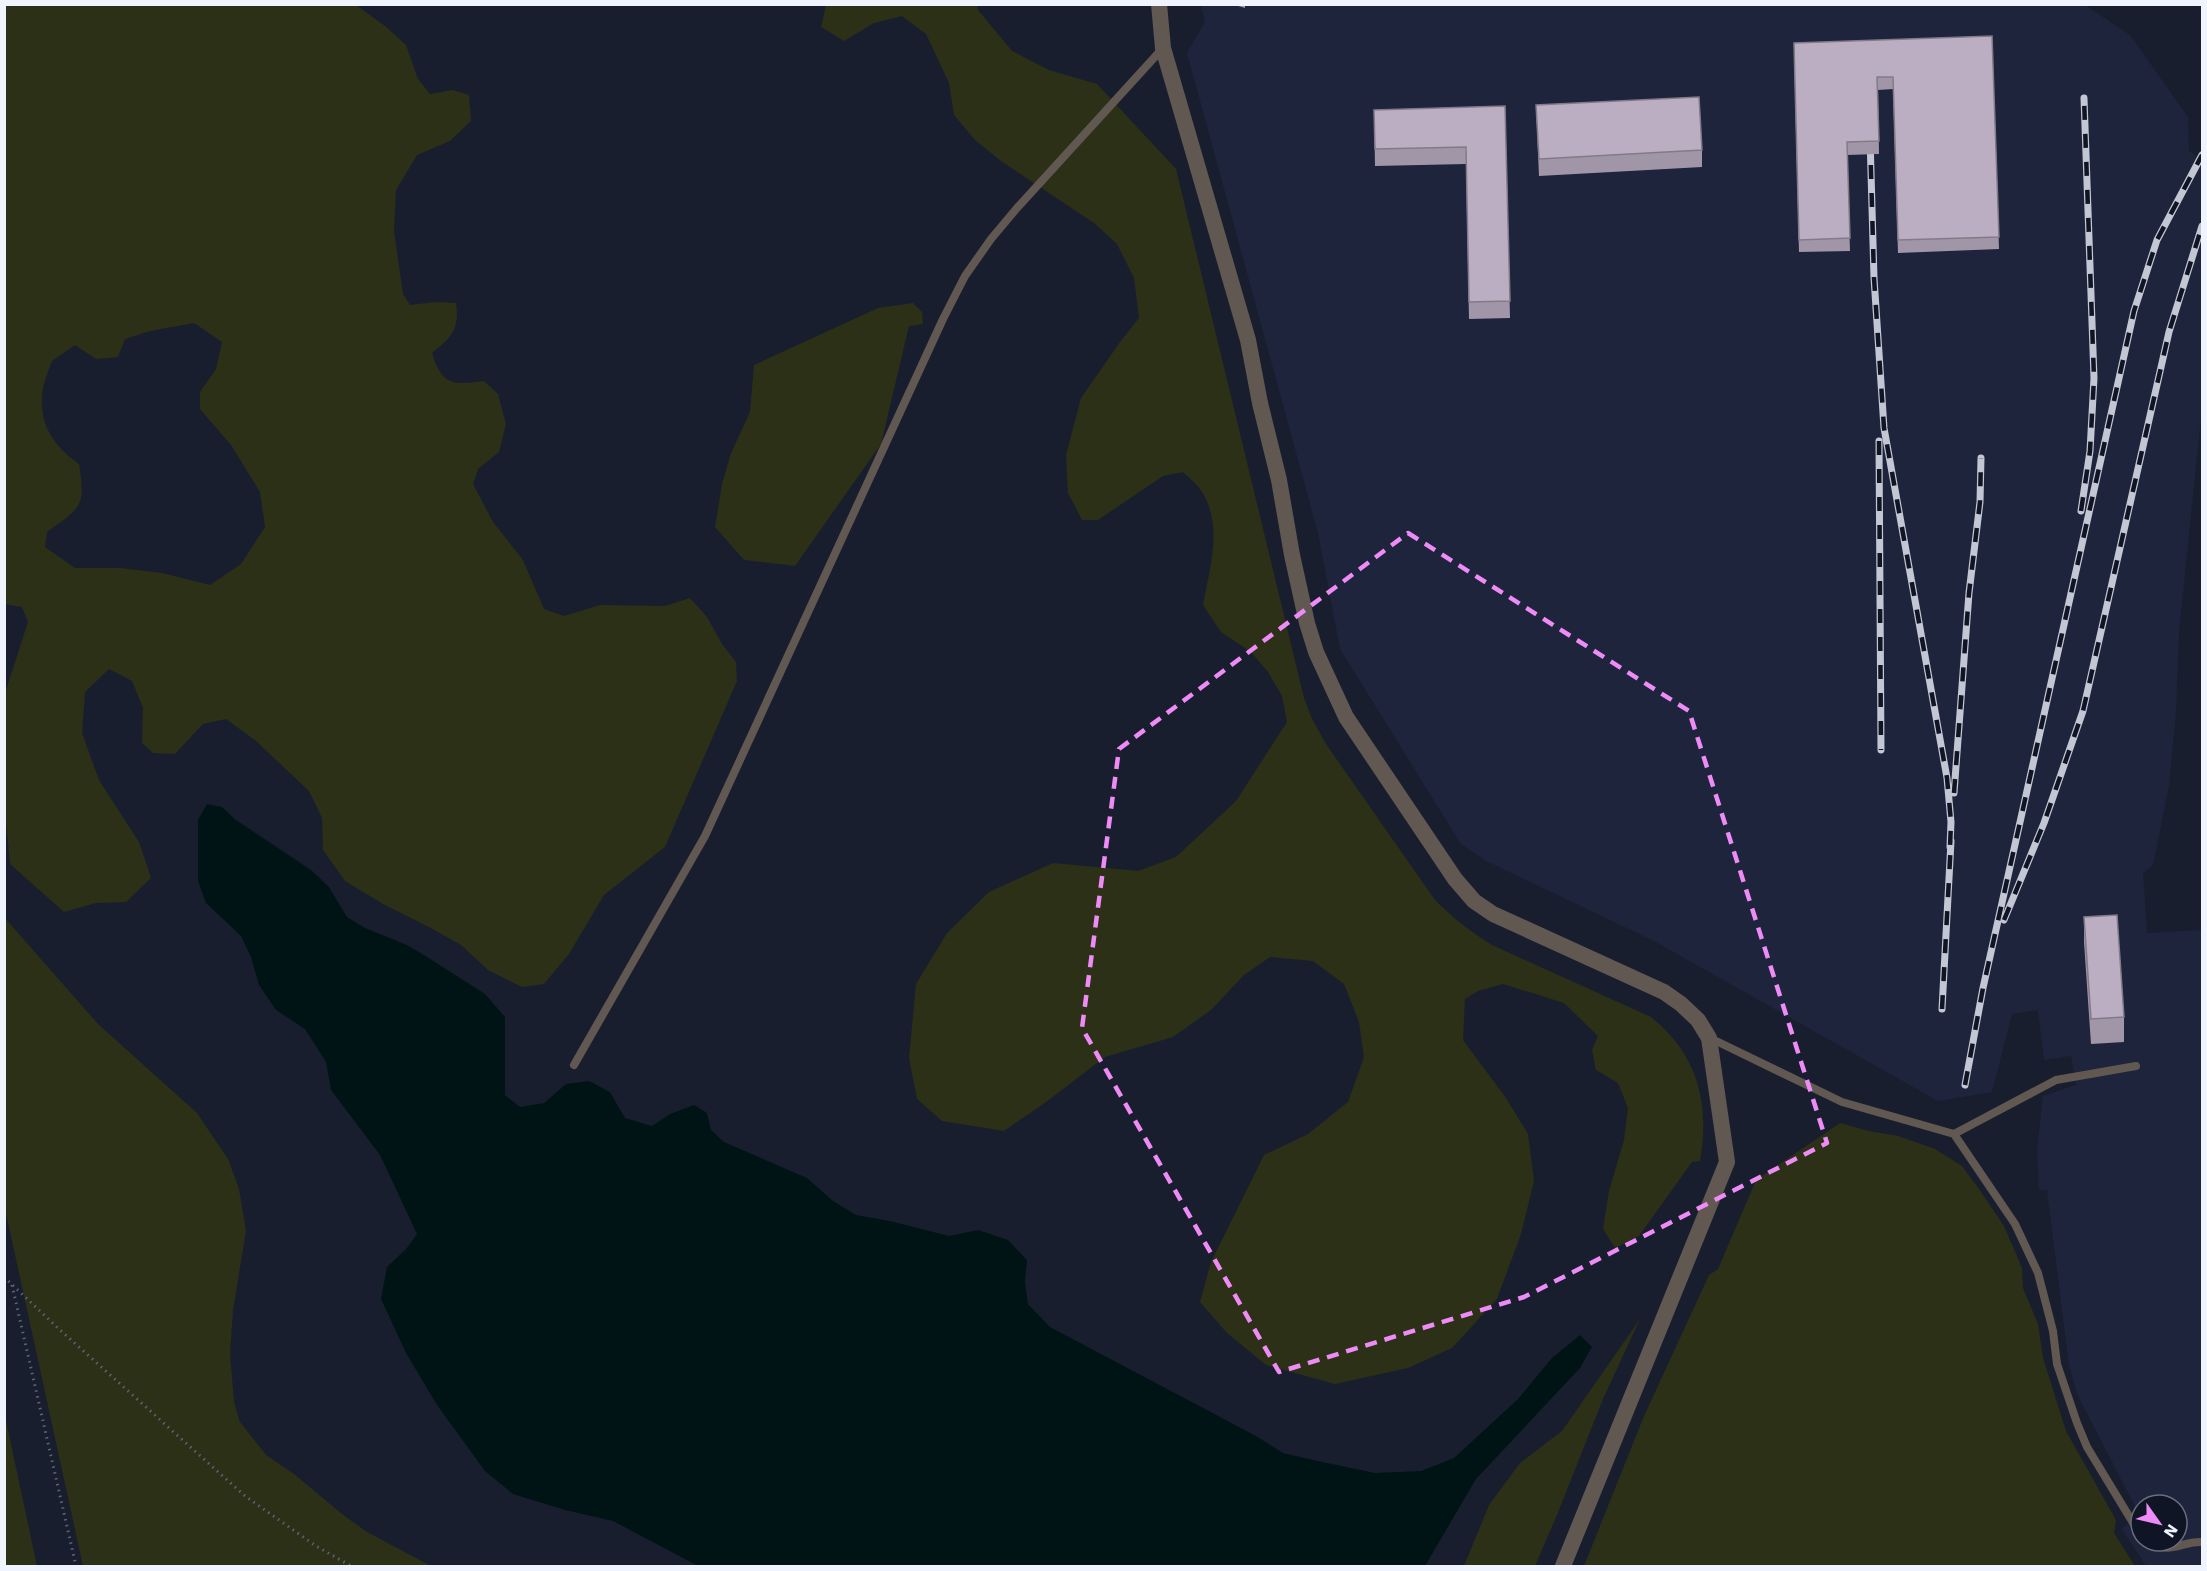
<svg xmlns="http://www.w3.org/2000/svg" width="2207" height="1571" font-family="'Work Sans',sans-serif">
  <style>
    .built { fill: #1e243b; fill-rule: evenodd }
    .green { fill: #2b3017; fill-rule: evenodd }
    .water { fill: #001415 }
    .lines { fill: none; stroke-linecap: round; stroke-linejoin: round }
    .path { stroke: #5e6372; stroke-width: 3; stroke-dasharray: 1.5 4.5; stroke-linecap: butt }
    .lane { stroke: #615852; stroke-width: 8 }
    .street { stroke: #615852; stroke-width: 16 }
    .rail-casing { stroke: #c3c7d3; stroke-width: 7 }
    .rail { stroke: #101525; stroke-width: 4.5; stroke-dasharray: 14; stroke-linecap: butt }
    .wall { fill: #a196a8 }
    .building { fill: #bbaec3; stroke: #837a88; stroke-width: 1.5 }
    .marked { fill: none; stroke: #ef8bf7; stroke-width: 4.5; stroke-dasharray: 12 8; stroke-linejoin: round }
  </style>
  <rect width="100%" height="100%" fill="#191e2f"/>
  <path class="built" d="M1201,5h884l45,30 58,82 1,34 13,9v248l-23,224 -3,81 -7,72 -16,80 -10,8 4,60 55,-3v636h-56l-24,-37 17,-15 -62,-120 -8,-29 -22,-175h-8l-2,-39 6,-55 33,-11 -5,-29 -27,4 -6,-50 -26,4 -20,78 -54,9 -284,-160 -168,-80 -25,-17 -121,-195 -22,-116 -131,-480 18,-31zM2141,1505h36v36h-36z"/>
  <path class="green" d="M4,5h352l29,21 21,19 12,34 12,15 22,-4 17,5 2,26 -21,20 -33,14 -21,35 -2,41 9,63 7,11 25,-3 21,1c4,26 -5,35 -24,50 10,33 21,32 52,28l14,13 8,30 -7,28 -21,17 -5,15 20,38 30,38 21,49 20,7 36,-11 65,1 25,-8 17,19 15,27 14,18 1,19 -72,166 -61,48 -35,59 -25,30 -22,3 -34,-17 -27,-25 -32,-18 -46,-23 -38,-23 -22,-31 -1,-32 -13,-27 -53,-50 -30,-22 -23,5 -28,30 -22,-1 -11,-10 1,-35 -11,-27 -23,-12 -24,23 -3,41 17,47 40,62 12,36 -25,24 -30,1 -32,9 -54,-48 -6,-63 1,-108 23,-71 -6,-15 -18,-3zM194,323l28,19 -6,27 -16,23v17l31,36 29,47 5,35 -24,37 -31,21 -48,-12 -42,-5h-45l-30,-21 2,-15c34,-25 39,-24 32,-68 -23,-16 -39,-37 -37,-67 0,-11 6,-25 10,-36l23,-16 21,14 22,-2 7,-18 25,-8z
    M826,5h151l1,5 34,41 37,19 48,14 79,85 128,529 8,21 14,25 109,156c18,18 36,32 57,45l159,72c47,38 59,86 49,144l-8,1 -53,74 -24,12 -12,-19 6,-38 15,-51 4,-32 -10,-25 -22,-13 -4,-20 6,-14 -34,-33 -61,-19 -25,7 -13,8 -2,41 43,58 22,36 6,47 -13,53 -24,65 -45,49 -44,20 -73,16 -69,-19 -39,-32 -27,-31 11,-40 53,-107 44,-21 40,-32 16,-45 -5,-35 -15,-38 -31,-23 -43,-4 -26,18 -33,35 -38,27 -68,20 -59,45 -42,29 -62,-10 -25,-22 -8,-41 7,-74 31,-51 42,-41 64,-29 85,8 38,-14 60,-56 51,-79 -5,-26 -14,-24 -17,-20 -30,-20 -18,-27c7,-38 21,-82 -3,-116 -4,-6 -11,-11 -17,-17l-20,4 -65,44h-16l-14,-27 -2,-38 15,-57 39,-56 19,-24 -5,-40 -17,-34 -23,-21 -93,-62 -26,-21 -21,-25 -5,-32 -23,-49 -24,-18 -28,7 -30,18 -23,-14z
    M913,303l9,9 1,12 -14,2 -28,118 -86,122 -51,-6 -29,-33 7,-43 9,-31 19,-41 4,-47 124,-57z
    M4,917l94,107 99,89 31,46 11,30 7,42 -13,79 -3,44 4,48 6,20 26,33 28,19 48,40 25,18 64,34h-348l-78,-357z
    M1840,1123l29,8 29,5 37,13 27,17 17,23 25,37 18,42 1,20 15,36 5,34 23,73 50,89 -2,13 21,33h-551l60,-150 65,-141 9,-6 38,-89z
    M1640,1319l-37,80 -46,116 -22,51h-71l25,-61 31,-42 42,-32z
    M5,1416l32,150h-32z"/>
  <path class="water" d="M207,804l15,3 14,13 75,50 18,17 18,30 18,11 42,17 17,10 61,39 20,23v78l15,12 24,-4 22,-19 23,-3 21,11 15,26 27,8 18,-12 24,-9 13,8 4,17 13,12 83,36 26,23 23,14 34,6 59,15 29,-6 30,10 19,20 -2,22 3,22 22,23 206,109 27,17 30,7 62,13 46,-2 33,-13 64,-59 34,-41 28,-23 12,12 -12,21 -104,111 -51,87h-727l-85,-45 -48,-11 -52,-16 -28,-23 -48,-66 -31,-52 -25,-54 6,-32 19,-18 11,-15 -37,-79 -49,-65 -5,-28 -21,-33 -29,-19 -17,-25 -8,-28 -10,-21 -35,-33 -8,-22v-61z"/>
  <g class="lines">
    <path class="path" d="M4,1277l56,53 185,166 71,50 35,20
      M12,1285l64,281"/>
    <path class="lane" d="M1710,1038l132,64 112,32 61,90 23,49 15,58 4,33 20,59 10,24 54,89
      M574,1065l131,-229 238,-517 22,-43 26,-37 26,-31 146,-160
      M1954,1134l102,-54 80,-14
      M2148,1541c23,15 32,0 54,1"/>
    <path class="street" d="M1159,4l4,44 85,292 12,63 19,77 13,75 15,68 9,29 30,65 109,162 19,22 19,13 171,78 17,12 17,16 11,18 18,124 -164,404"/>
    <g class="rail-casing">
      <path id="rail" d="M1870,137l4,141 10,150 63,350 4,44 -1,25
        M1879,441l2,309
        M2081,511l9,-60 4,-73 -10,-280
        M1954,793l15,-200 11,-91 1,-44
        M2004,920l40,-97 39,-112 86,-379 33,-106
        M1942,1009l9,-168
        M1965,1085l18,-97 151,-677 23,-71 45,-85"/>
    </g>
    <use href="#rail" class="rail"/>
  </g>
  <path class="wall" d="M1232,4h13v4z
    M1992,36l7,213 -101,4 -5,-164 -15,1 1,64 -32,1 3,96 -51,1 -5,-197z
    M1536,105l166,45v17l-163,9z
    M1505,106l5,212 -41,1 -3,-155 -91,2 -1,-56z
    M2084,917l40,100v25l-33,2 -7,-102z"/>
  <path class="building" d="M1992,36l7,201 -101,3 -5,-163h-16l2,64 -32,1 3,96 -51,2 -5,-197z
    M1699,97l3,53 -163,9 -3,-54z
    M1505,106l5,195 -41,1 -3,-155 -91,2 -1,-39z
    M2117,915l7,102 -33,2 -7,-102z"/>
  <path class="marked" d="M1408,533l281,178 138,432 -303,154 -245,75 -197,-344 37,-279z"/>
  <rect width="2207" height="1571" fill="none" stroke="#f0f4fe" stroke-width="12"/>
  <g transform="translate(2159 1523) rotate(124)"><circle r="28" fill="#101525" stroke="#6a6e7c" stroke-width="1.5"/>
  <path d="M0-4.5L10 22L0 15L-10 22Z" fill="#ef8bf7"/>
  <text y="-9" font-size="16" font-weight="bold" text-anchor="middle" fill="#f0f4fe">N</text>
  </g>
</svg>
